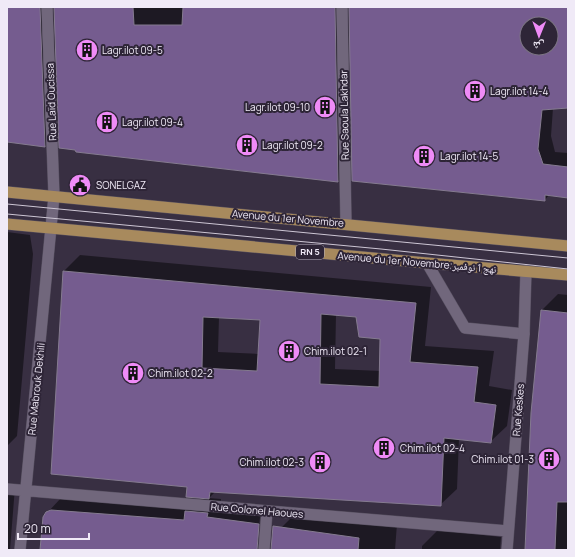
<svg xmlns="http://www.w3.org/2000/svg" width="575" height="557" font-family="Manrope,'Noto Naskh Arabic',sans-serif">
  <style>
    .shadow { fill: #0007; fill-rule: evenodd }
    .building { fill: #755c8f; stroke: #857b90; fill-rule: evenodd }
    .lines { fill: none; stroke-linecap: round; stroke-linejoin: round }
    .service-casing { stroke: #554e5e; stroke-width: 12 }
    .minor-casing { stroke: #554e5e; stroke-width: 12 }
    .primary-casing { stroke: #554e5e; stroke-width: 12 }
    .service { stroke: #71677c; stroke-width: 11 }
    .minor { stroke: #71677c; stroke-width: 11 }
    .primary { stroke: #a88a5d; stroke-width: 11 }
    .tram { stroke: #cdc6d4; stroke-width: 1 }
    .labels { text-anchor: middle; stroke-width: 4; stroke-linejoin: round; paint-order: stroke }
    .shield { fill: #2e2537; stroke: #b6afbd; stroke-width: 1 }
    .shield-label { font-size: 9px; font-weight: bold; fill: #f0eaf7 }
    .poi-label { font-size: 10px; fill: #f0eaf7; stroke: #2e2537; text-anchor: start }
    .street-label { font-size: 10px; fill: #f0eaf7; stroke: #2e2537 }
  </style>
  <rect width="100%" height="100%" fill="#382f42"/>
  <path class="shadow" d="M7,7h46l5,126 -13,13 -38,-5z
    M55,7h293l3,161 -13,13z
    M350,7h218v100l-15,1 -2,28 4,16 13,1v44l-19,-2 -4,5zM527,24h24v24h-24z
    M7,232l23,3 3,19 -16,182 -10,10z
    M80,255l351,32 -6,59 69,5 -5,35 23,4 -5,36 -17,16 -31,-3 -2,50 -17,16 -224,-14 -7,7 12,1v4l40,6 -5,41h-215l6,-37 14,-15 131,7 8,-8 -12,-11 -136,-13 12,-202zM336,314l20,2 25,22v33l-46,-2zM219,317l42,2 -2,35 -41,-2z
    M558,294l10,1v255h-20l-6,-240z
    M7,486l8,1 -5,63h-3z
    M297,512l100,12 -2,26h-116l2,-22z
    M438,530l63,7 -1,13h-78v-4z"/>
  <path class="building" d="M7,7h33l5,140 -38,-5z
    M54,7h79l1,18h48l1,-18h152l3,175 -262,-30 -1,-2 -16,-2z
    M349,7h219v101l-26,2 -4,39 5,15 25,3v31l-23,-3v6l-193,-20zM527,24h24v24h-24z
    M63,271l353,32 -6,59 68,5 -4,35 22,3 -5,38 -47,-5 -3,68 -231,-14 -1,7 -23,-2 1,-10 -136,-13zM321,314l35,3 3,20 21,2 -1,48 -59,-3zM203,317l57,3 -3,51 -55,-3z
    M541,310l27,3v189h-11l-2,48h-30l6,-137z
    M51,510l133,10 1,-9 23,2 -1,4 52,7 -2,26h-217l3,-33 3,-5z
    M273,526l86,12 -1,12h-87z"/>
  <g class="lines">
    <g class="service-casing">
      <path id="service" d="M427,263l38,65 59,6"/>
    </g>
    <g class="minor-casing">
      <path id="minor" d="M342,7l4,217
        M7,489l501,42
        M20,550l34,-354 -7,-189
        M264,550l3,-39
        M507,550l17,-216 2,-63"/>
    </g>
    <g class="primary-casing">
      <path id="primary" d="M7,192l561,54
        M7,224l420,39 141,12"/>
    </g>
    <use href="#service" class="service"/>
    <use href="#minor" class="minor"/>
    <use href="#primary" class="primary"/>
    <path class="tram" d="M7,204l561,54
      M7,214l374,35 187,20"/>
  </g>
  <defs>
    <g id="building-disc" transform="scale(1.15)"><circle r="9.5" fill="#ef8bf7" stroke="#2e2537"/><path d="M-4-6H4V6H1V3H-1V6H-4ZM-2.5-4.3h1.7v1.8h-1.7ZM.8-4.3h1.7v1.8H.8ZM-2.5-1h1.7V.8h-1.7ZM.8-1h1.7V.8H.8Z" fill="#111"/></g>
    <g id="civic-disc" transform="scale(1.15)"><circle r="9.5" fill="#ef8bf7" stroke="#2e2537"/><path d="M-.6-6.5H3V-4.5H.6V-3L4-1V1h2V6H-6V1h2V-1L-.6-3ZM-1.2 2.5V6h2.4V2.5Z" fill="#111"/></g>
  </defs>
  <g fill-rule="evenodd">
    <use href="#building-disc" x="87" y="50"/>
    <use href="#building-disc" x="475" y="91"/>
    <use href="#building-disc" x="325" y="107"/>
    <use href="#building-disc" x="107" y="122"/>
    <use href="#building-disc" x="247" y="145"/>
    <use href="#building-disc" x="424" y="156"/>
    <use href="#civic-disc" x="80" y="185"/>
    <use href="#building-disc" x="289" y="351"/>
    <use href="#building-disc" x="133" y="373"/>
    <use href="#building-disc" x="384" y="448"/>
    <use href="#building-disc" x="549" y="459"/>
    <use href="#building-disc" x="320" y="462"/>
  </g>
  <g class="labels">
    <rect class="shield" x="296" y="245" width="28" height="14" rx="3"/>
    <g class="shield-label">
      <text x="310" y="255">RN 5</text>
    </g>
    <g class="poi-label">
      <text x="102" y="54">Lagr.ilot 09-5</text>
      <text x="490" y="95">Lagr.ilot 14-4</text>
      <text x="310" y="111" text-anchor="end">Lagr.ilot 09-10</text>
      <text x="122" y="126">Lagr.ilot 09-4</text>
      <text x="262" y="149">Lagr.ilot 09-2</text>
      <text x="440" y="160">Lagr.ilot 14-5</text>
      <text x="96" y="189">SONELGAZ</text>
      <text x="304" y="355">Chim.ilot 02-1</text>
      <text x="148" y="377">Chim.ilot 02-2</text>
      <text x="400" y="452">Chim.ilot 02-4</text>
      <text x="534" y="463" text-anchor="end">Chim.ilot 01-3</text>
      <text x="304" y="466" text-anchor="end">Chim.ilot 02-3</text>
    </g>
    <g class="street-label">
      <text transform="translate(51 102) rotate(-92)" y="4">Rue Laïd Oucissa</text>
      <text transform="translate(344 115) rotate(-91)" y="4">Rue Saoula Lakhdar</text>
      <text transform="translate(288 218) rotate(5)" y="4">Avenue du 1er Novembre</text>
      <text transform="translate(417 262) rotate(5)" y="4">Avenue du 1er Novembre;نهج 1 نوفمبر</text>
      <text transform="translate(36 389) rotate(-84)" y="4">Rue Mabrouk Dekhili</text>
      <text transform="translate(518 410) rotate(-85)" y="4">Rue Keskes</text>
      <text transform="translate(257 510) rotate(5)" y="4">Rue Colonel Haoues</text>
    </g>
  </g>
  <rect width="575" height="557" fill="none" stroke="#f0eaf7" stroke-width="16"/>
  <g transform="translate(539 36) rotate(181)"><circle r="19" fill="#2e2537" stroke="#7c7484"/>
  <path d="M0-3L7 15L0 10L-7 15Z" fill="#ef8bf7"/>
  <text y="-6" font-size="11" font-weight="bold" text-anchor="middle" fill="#f0eaf7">ش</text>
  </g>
  <path d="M18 533v6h71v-6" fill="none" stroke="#f0eaf7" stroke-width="2"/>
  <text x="24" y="533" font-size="12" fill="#f0eaf7" stroke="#2e2537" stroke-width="3" paint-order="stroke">20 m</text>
</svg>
